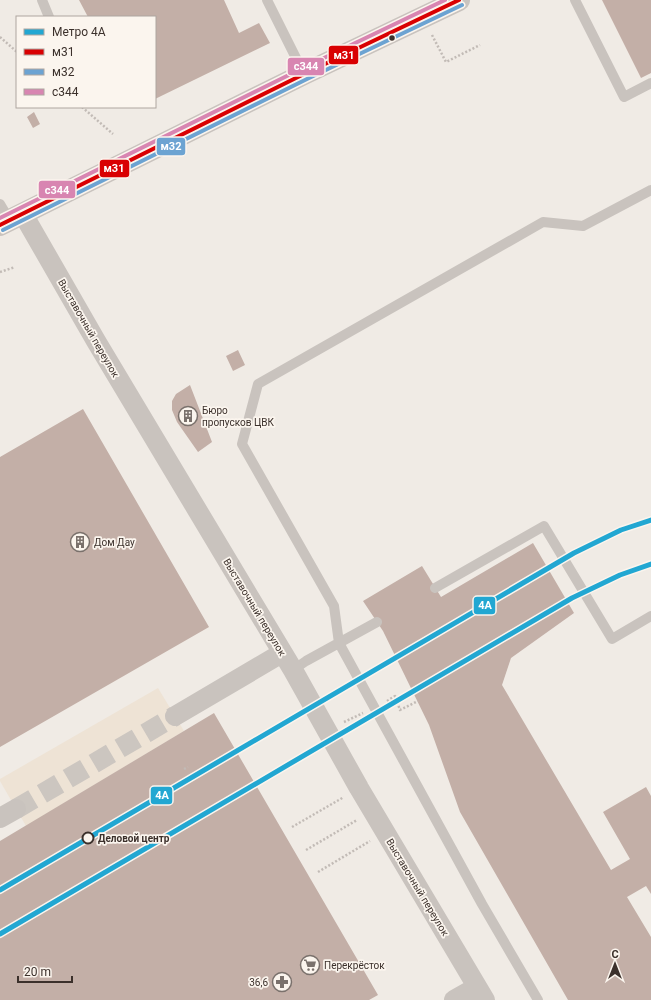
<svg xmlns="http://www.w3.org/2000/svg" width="651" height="1000" font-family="Roboto,sans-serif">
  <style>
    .plaza { fill: #eee3d5 }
    .building { fill: #c3afa7 }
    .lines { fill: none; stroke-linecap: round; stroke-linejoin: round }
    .minor-tunnel { stroke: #ccc6c0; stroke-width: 20; stroke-dasharray: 20 10; stroke-linecap: butt }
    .path { stroke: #c2bbb6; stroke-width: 2.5; stroke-dasharray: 2 2; stroke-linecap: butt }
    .service { stroke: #c9c3be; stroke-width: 10 }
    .minor { stroke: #c9c3be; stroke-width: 20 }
    .tertiary { stroke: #c9c3be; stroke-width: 22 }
    .bus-1-casing { stroke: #fbf5ee; stroke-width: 7 }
    .bus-2-casing { stroke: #fbf5ee; stroke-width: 7 }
    .bus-3-casing { stroke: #fbf5ee; stroke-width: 7 }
    .bus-1 { stroke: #d90002; stroke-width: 4 }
    .bus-2 { stroke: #6ca3d2; stroke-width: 4 }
    .bus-3 { stroke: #d885b1; stroke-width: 4 }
    .metro-1-casing { stroke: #fbf5ee; stroke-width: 8 }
    .metro-1 { stroke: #22a7d2; stroke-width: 5 }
    .bus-dot { fill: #3b302b; stroke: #fbf5ee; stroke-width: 1.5 }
    .stop-dot { fill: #fbf5ee; stroke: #3b302b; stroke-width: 2 }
    .labels { text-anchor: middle; stroke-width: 3.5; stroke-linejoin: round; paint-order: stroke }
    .street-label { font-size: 10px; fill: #3b302b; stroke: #fbf5ee }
    .poi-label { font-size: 10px; fill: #3b302b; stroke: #fbf5ee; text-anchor: start }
    .stop-label { font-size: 10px; font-weight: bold; fill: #3b302b; stroke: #fbf5ee; text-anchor: start }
    .line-badge { stroke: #fbf5ee; stroke-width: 1.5 }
    .badge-label { font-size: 11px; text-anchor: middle; font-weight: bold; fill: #fff }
  </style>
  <rect width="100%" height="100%" fill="#f0ebe5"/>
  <path class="plaza" d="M158,688l26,43 -158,95 -26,-45v-2z"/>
  <path class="building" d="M79,0h145l15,33 20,-10 11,20 -115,56v-82h-67z
    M602,0h49v73l-10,5z
    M34,112l6,12 -7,4 -6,-11z
    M238,350l7,15 -12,6 -7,-15z
    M190,385l22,57 -14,10 -21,-30 -5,-12v-9l4,-7z
    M83,409l126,218 -209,120v-290z
    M533,543l41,70 -63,45 -9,27 109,185 19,-11 -27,-47 43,-25 5,9v98l-5,-8 -19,11 24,40v63h-83l-108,-188 -31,-87 -46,-94 -20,-30 59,-35 19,31z
    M214,713l164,282 -9,5h-369v-159z"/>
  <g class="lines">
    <path class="minor-tunnel" d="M16,809l159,-93"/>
    <path class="path" d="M432,35l14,27 34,-17
      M0,37l17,15
      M82,107l31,27
      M0,272l15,-5
      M387,701l8,-5 5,14 18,-9
      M344,722l19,-9
      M184,769l4,-2
      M292,827l52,-30
      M306,850l51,-30
      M318,872l52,-31"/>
    <path class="service" d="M42,0l7,17
      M267,0l37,74
      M575,0l49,97 27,-14
      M0,204l10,17
      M435,588l109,-62 68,113 39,-23
      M293,670l13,-9 71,-39
      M538,1000l-56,-96 -143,-261 -5,-37 -92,-162 16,-60 285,-162 40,4 68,-36"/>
    <path class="minor" d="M23,214l73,127 197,329 66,118 126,212
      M175,716l107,-63
      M0,818l16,-9
      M454,1000l23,-13"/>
    <path class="tertiary" d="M0,225l304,-151 155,-74"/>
    <g class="bus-1-casing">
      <path id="bus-1" d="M0,225l304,-151 155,-74"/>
    </g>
    <g class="bus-2-casing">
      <path id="bus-2" d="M3,230l304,-151 155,-74"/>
    </g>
    <g class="bus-3-casing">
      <path id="bus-3" d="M0,218l301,-149 144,-69"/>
    </g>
    <use href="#bus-1" class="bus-1"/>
    <use href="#bus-2" class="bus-2"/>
    <use href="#bus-3" class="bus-3"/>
    <g class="metro-1-casing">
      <path id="metro-1" d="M0,890l574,-337 47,-23 30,-10
        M0,934l572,-336 48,-23 31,-11"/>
    </g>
    <use href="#metro-1" class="metro-1"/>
  </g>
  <defs>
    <g id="building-ring" transform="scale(1)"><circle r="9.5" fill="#fbf5ee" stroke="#7a716c" stroke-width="1.5"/><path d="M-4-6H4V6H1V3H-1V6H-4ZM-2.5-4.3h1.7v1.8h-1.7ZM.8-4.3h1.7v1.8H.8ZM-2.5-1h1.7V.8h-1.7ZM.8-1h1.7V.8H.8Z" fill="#7a716c"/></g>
    <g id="supermarket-ring" transform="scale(1)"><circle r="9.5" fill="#fbf5ee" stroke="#7a716c" stroke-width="1.5"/><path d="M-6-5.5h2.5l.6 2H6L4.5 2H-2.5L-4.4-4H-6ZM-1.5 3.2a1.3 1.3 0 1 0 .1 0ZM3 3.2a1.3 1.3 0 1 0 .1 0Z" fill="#7a716c"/></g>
    <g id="pharmacy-ring" transform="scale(1)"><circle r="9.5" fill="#fbf5ee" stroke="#7a716c" stroke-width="1.5"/><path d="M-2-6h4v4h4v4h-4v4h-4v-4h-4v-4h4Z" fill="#7a716c"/></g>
  </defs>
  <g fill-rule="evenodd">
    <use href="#building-ring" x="188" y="416"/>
    <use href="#building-ring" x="80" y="542"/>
    <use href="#supermarket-ring" x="310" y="965"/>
    <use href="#pharmacy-ring" x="282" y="982"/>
  </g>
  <circle class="bus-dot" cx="392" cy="38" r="3.5"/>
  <circle class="stop-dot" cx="88" cy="838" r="5.5"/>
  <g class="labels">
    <g class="street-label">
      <text transform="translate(89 328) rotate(60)" y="4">Выставочный переулок</text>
      <text transform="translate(255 607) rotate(59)" y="4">Выставочный переулок</text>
      <text transform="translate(418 887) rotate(59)" y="4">Выставочный переулок</text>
    </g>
    <g class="poi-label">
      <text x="202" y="414">Бюро<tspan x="202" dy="12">пропусков ЦВК</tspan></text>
      <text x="94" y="546">Дом Дау</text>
      <text x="324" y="969">Перекрёсток</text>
      <text x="268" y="986" text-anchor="end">36,6</text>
    </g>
    <g class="stop-label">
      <text x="98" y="842">Деловой центр</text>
    </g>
  </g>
  <g class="line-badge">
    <rect x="328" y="45" width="31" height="20" rx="4" fill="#d90002"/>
    <rect x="287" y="57" width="38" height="19" rx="4" fill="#d885b1"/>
    <rect x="156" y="137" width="30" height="19" rx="4" fill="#6ca3d2"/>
    <rect x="99" y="159" width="31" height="19" rx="4" fill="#d90002"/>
    <rect x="38" y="180" width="38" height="19" rx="4" fill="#d885b1"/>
    <rect x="473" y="596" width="23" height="19" rx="4" fill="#22a7d2"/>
    <rect x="150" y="786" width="23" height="19" rx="4" fill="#22a7d2"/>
  </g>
  <g class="badge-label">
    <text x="344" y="59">м31</text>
    <text x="306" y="70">с344</text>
    <text x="171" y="150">м32</text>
    <text x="114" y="172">м31</text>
    <text x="57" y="194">с344</text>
    <text x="485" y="609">4А</text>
    <text x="162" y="799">4А</text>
  </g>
  <rect x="16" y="16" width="140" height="92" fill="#fbf5ee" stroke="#aea6a0"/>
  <rect x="24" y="29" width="20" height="6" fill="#22a7d2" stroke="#aea6a0"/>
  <text x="52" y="36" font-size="12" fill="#3b302b">Метро 4А</text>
  <rect x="24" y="49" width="20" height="6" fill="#d90002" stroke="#aea6a0"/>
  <text x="52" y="56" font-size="12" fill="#3b302b">м31</text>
  <rect x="24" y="69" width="20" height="6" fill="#6ca3d2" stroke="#aea6a0"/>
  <text x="52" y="76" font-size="12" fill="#3b302b">м32</text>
  <rect x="24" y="89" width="20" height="6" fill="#d885b1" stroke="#aea6a0"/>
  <text x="52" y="96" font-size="12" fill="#3b302b">с344</text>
  <g transform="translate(615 964)" stroke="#fbf5ee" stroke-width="3" paint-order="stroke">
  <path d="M0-3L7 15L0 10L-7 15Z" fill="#3b302b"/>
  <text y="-6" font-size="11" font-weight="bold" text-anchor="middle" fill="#3b302b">С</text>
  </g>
  <path d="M18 976v6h54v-6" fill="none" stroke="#3b302b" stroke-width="2"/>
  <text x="24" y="976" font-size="12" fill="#3b302b" stroke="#fbf5ee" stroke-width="3" paint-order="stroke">20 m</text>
</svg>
